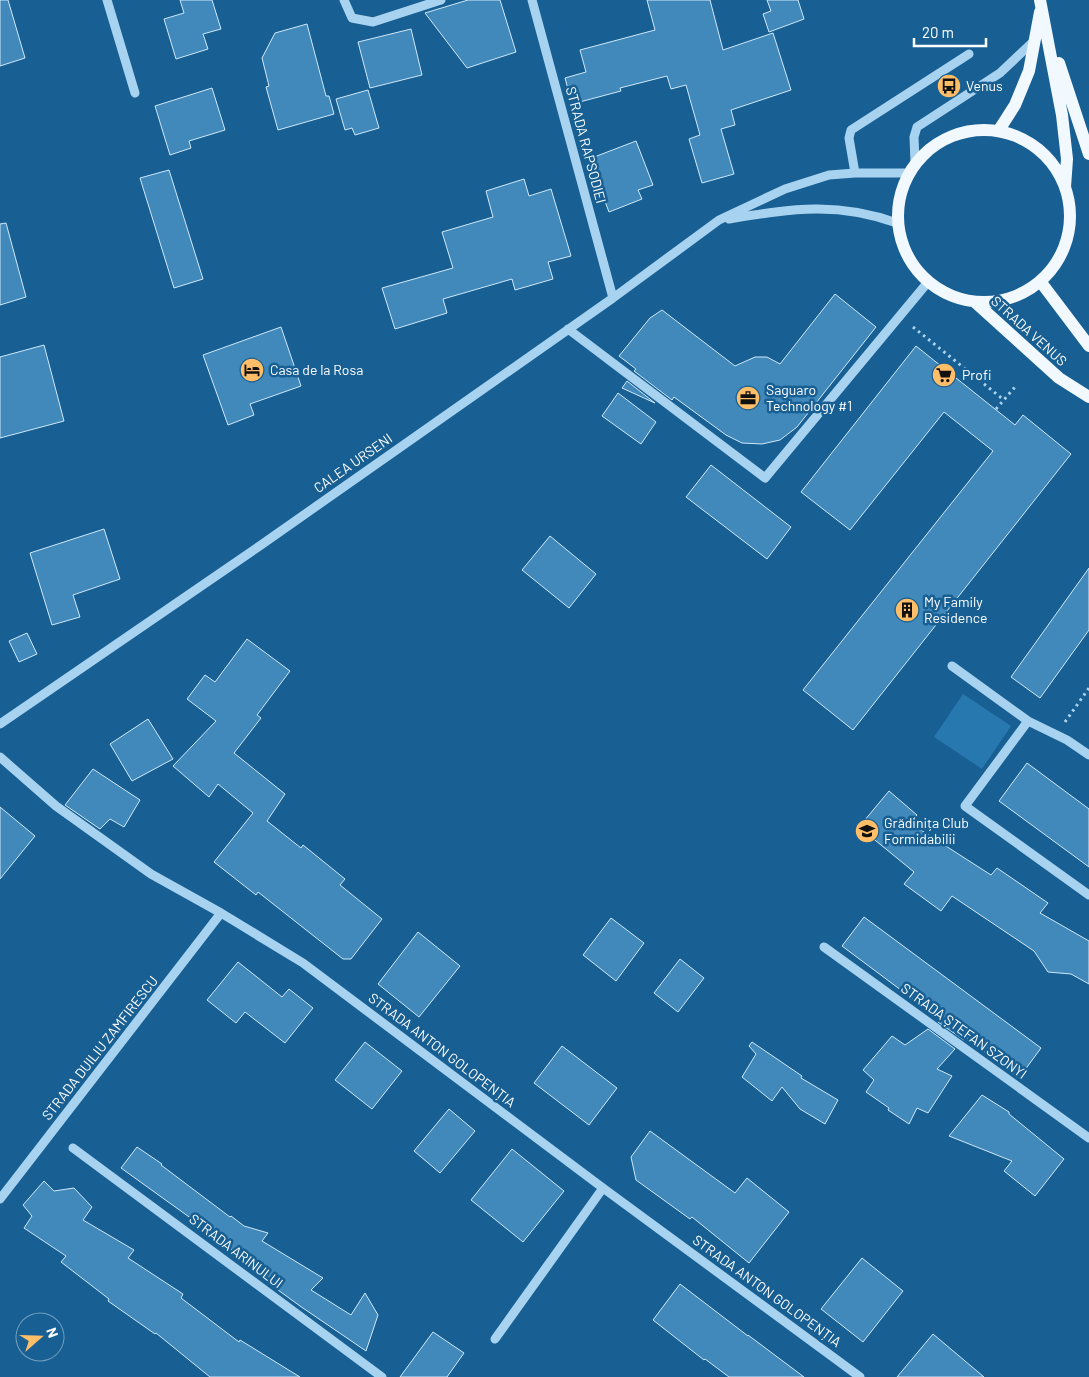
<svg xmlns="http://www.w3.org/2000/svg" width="1089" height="1377" font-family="Barlow,sans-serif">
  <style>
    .green { fill: #2878b0 }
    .building { fill: #4188bb; stroke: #cfe9fb }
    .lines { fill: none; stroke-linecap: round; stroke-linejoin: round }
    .path { stroke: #a8d3f0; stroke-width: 3; stroke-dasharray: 2.5 4; stroke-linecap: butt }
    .minor { stroke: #a8d3f0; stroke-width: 9 }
    .major { stroke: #f1f9ff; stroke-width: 12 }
    .labels { text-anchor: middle; stroke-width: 5; stroke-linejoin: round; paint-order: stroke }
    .poi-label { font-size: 14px; fill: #fff; stroke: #185f93; text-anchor: start }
    .street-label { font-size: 14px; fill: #fff; stroke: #185f93 }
  </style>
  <rect width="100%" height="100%" fill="#185f93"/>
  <path class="green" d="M963,694l48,32 -29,43 -48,-32z"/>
  <path class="building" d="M0,0h8l17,58 -25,8z
    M180,0h32l9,29 -18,5 5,15 -32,10 -12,-40 20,-6z
    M468,0h32l16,52 -49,16 -42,-55z
    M647,0h63l13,50 50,-17 18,57 -60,20 4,15 -14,4 13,45 -32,9 -13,-44 11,-4 -14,-50 -15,4 -4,-13 -47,12 1,3 -49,13 -7,-26 21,-6 -6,-22 75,-20z
    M767,0h31l6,19 -35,13 -6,-18 8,-3z
    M307,24l19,72h3l5,18 -56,16 -12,-43 3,-1 -7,-28 13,-25z
    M411,29l11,46 -52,13 -12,-46z
    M212,88l13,42 -36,11 2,7 -21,7 -15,-49z
    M368,90l11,38 -24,7 -3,-7 -7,2 -9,-31z
    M636,141l17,44 -15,5 4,9 -33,13 -20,-53z
    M169,170l34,109 -29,9 -34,-110z
    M524,179l5,17 22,-7 20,67 -23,6 5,17 -38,11 -3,-11 -69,20 4,14 -52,16 -13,-41 71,-20 -11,-36 51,-15 -7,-26z
    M6,223l20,74 -26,8v-81z
    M835,294l41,33 -79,100 -17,13 -18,4 -20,-1 -16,-8 -52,-38 -2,3 -38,-29 2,-2 -17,-13 31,-38 12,-8 73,56 20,-9h12l13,7z
    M281,327l20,59 -51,18 4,11 -26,10 -25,-70z
    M44,345l20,76 -64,17v-81z
    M916,346l99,79 8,-10 48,39 -218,276 -50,-40 190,-239 -49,-39 -94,118 -49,-38z
    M627,381l28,22 -33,-15z
    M618,393l38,29 -15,22 -39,-28z
    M711,465l80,62 -24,32 -81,-62z
    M104,529l16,50 -47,16 7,22 -28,8 -22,-72z
    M550,536l46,38 -27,34 -47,-38z
    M1089,568v62l-49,68 -29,-21z
    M27,633l10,21 -18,8 -10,-21z
    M247,639l43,32 -33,44 4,3 -27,35 51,41 -18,27 34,27 2,-3 42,34 -5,6 42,34 -31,40h-8l-85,-67 -2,3 -42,-33 39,-49 -35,-29 -9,13 -36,-31 43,-45 -29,-22 18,-24 10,7z
    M148,719l25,40 -41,22 -22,-37z
    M1027,763l62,46v58l-90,-66z
    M93,769l47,31 -16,27 -14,-8 -10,10 -35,-24z
    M889,791l28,24 -7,8 81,52 6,-7 51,35 -8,10 49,28v43l-18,-10 -23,-2 -14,-21 -82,-55 -11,15 -37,-27 10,-12 -55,-45z
    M0,807l35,29 -35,43z
    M864,917l177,131 -22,30 -53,-40 -2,2 -26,-18 3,-2 -99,-74z
    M611,918l33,25 -28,38 -33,-26z
    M418,932l42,34 -41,51 -41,-33z
    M680,959l24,19 -26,34 -24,-19z
    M238,962l44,35 7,-8 24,19 -28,35 -40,-31 -9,11 -29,-23z
    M928,1029l27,20 -18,20 15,7 -24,37 -11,-5 -8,16 -21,-14 1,-2 -23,-16 8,-12 -11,-10 29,-34 13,9z
    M365,1042l37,29 -30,38 -37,-29z
    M752,1042l50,34 -1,2 37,22 -13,24 -25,-15 -18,-22 -10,14 -30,-24 14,-23 -7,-8z
    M562,1046l55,42 -28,37 -55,-42z
    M982,1095l27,17v2l55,45 -29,37 -31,-25 8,-10 -63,-25z
    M449,1109l26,22 -35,42 -26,-22z
    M650,1131l85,62 12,-15 42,34 -40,51 -57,-46 -2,2 -54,-39 -5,-23z
    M137,1147l25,17 -1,1 69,52 1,-1 13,10 24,7 -6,8 61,37 -12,12 40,25 14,-22 13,22 -12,36 -66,-45 -37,-27 6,-6 -53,-33 1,-3 -96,-69z
    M512,1149l52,42 -41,51 -52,-42z
    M44,1181l10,10 20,-3 18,19 -9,13 51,30 -6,8 55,36 -2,4 58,44 1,-2 60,37h-90l-54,-44 -1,1 -47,-33 1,-2 -48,-37 5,-6 -42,-28 8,-12 -9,-11z
    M862,1258l41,33 -40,51 -42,-33z
    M680,1284l68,52v-1l56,42h-75l-24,-18 -1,1 -51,-40z
    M433,1332l31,21 -17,24h-47z
    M933,1334l51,43h-87z"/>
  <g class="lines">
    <path class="path" d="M913,327l91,73
      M996,409l19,-22
      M1065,722l24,-34"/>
    <path class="minor" d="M107,0l28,93
      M344,0l8,18 21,4 68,-22
      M532,0l81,298
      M915,163l-1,-26 3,-10 83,-54 36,-34
      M855,173l-6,-35 2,-8 118,-76
      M729,219c62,-10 107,-18 168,4
      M568,329l197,149 163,-196
      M952,666l76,55 39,19 22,15
      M1028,721l-63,85 124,89
      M0,724l261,-179 352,-247 106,-78 66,-31 44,-14 26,-2h53
      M0,757l56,49 95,68 70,39 82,50 300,225 257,189
      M824,947l265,191
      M73,1148l309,229
      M0,1199l221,-286
      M495,1339l108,-151"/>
    <path class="major" d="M1040,0l22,115 5,44 -2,28
      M1059,63l30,91
      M999,130l16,-25 14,-34 11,-59
      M898 216a86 86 0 1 1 172 0a86 86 0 1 1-172 0Z
      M1040,281l49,65
      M975,302l84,76 30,19"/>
  </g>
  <defs>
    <g id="bus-disc" transform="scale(1.25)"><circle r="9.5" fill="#ffbe67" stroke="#185f93"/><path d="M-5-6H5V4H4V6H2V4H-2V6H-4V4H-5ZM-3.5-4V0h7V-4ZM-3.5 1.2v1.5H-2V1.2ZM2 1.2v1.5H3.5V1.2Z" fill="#111"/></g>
    <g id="hotel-disc" transform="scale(1.25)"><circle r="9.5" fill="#ffbe67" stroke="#185f93"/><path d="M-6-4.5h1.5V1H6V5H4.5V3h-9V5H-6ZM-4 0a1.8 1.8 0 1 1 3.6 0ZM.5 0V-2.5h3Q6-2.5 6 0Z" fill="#111"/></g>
    <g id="supermarket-disc" transform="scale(1.25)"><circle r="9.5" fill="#ffbe67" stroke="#185f93"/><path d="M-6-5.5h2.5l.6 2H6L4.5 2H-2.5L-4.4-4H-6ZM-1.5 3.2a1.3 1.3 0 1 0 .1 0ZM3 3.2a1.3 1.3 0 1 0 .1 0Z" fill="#111"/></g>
    <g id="office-disc" transform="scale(1.25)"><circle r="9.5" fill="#ffbe67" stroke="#185f93"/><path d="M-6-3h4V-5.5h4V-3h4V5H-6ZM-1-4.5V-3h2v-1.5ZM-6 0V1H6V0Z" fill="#111"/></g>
    <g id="building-disc" transform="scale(1.25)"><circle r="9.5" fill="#ffbe67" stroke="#185f93"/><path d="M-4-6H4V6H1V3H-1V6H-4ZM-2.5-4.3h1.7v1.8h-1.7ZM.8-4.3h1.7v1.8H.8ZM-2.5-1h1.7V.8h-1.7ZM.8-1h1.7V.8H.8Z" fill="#111"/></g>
    <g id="school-disc" transform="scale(1.25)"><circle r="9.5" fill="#ffbe67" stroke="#185f93"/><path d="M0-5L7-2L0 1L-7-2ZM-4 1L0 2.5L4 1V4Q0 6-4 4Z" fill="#111"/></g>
  </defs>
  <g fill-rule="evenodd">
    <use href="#bus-disc" x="949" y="86"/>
    <use href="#hotel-disc" x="252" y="370"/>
    <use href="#supermarket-disc" x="944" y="375"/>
    <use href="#office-disc" x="748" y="398"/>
    <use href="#building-disc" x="907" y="610"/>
    <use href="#school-disc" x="867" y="831"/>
  </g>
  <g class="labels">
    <g class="poi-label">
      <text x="966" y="91">Venus</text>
      <text x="270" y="375">Casa de la Rosa</text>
      <text x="962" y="380">Profi</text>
      <text x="766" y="395">Saguaro<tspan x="766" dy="16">Technology #1</tspan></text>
      <text x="924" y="607">My Family<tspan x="924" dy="16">Residence</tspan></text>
      <text x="884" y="828">Grădinița Club<tspan x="884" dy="16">Formidabilii</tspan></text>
    </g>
    <g class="street-label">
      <text transform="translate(586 145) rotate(75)" y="5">STRADA RAPSODIEI</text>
      <text transform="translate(1029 331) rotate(42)" y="5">STRADA VENUS</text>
      <text transform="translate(353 463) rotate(-35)" y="5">CALEA URSENI</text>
      <text transform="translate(964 1031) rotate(36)" y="5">STRADA ȘTEFAN SZONYI</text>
      <text transform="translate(100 1048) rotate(-52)" y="5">STRADA DUILIU ZAMFIRESCU</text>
      <text transform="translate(442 1050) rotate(37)" y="5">STRADA ANTON GOLOPENȚIA</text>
      <text transform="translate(236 1251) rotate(37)" y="5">STRADA ARINULUI</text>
      <text transform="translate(767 1291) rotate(36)" y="5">STRADA ANTON GOLOPENȚIA</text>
    </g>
  </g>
  <g transform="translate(40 1337) rotate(70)"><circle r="24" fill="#185f93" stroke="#749fbe"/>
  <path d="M0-4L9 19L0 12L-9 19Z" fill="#ffbe67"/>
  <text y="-8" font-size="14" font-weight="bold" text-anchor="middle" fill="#ffffff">N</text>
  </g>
  <path d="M914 38v8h72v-8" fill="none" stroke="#ffffff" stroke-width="2.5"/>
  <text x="922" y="38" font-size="15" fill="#ffffff" stroke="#185f93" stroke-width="4" paint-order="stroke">20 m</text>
</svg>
